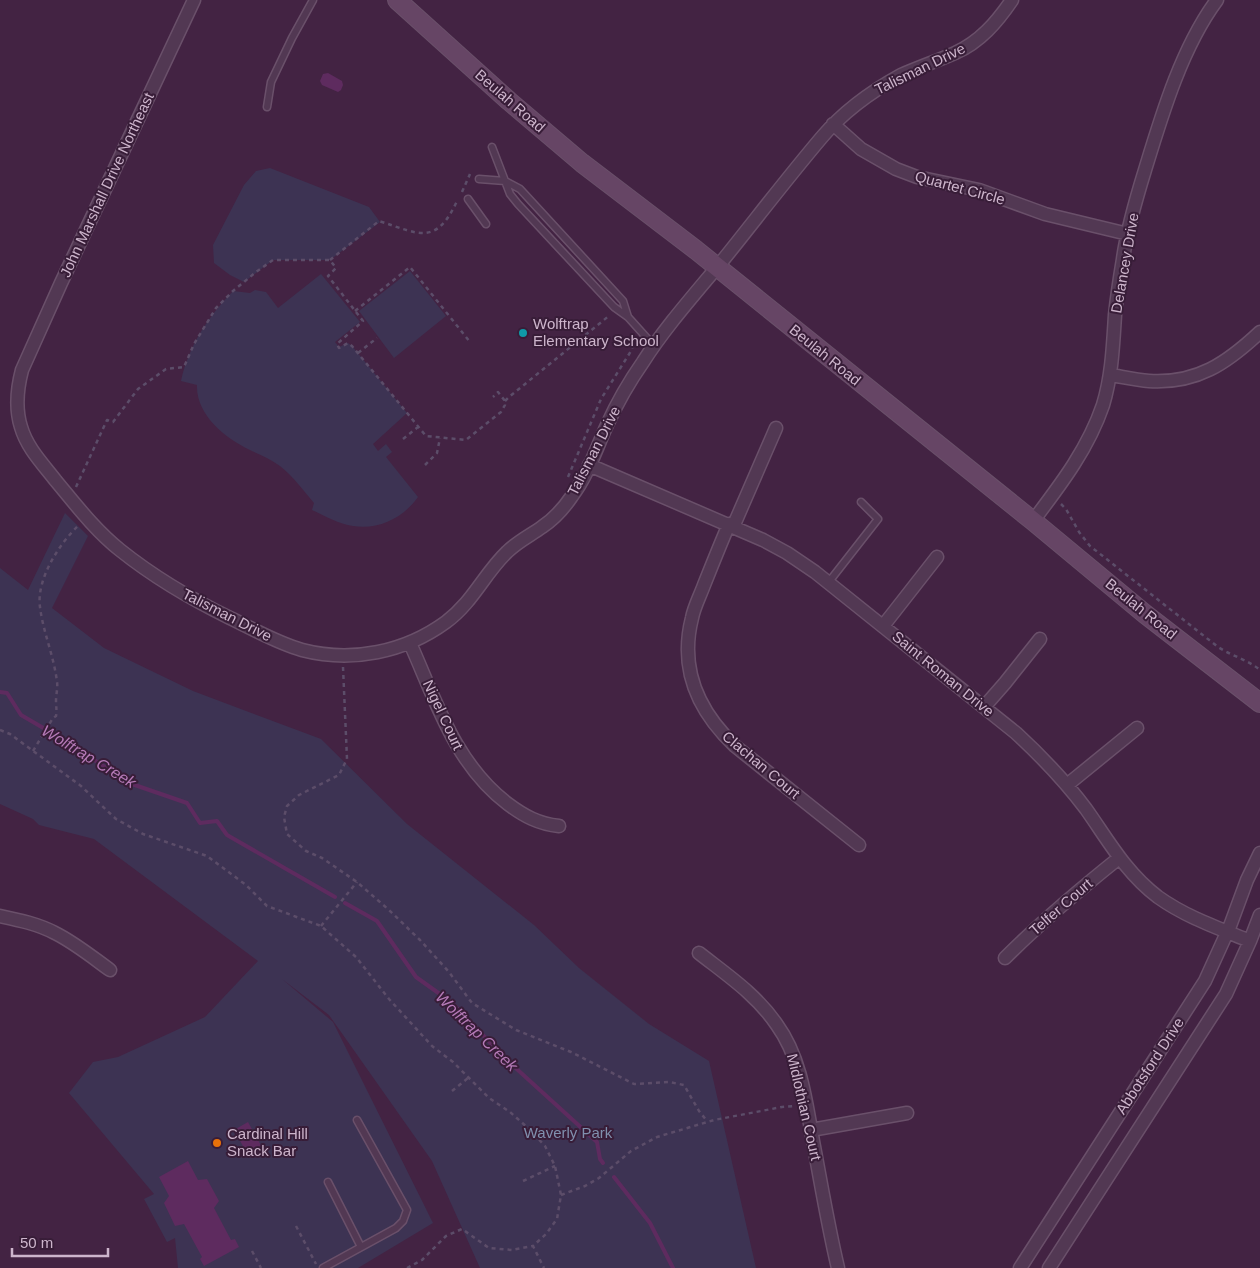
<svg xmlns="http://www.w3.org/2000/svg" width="1260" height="1268" font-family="Helvetica,sans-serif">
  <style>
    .green { fill: #3d3353 }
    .water { fill: #5e2b5f }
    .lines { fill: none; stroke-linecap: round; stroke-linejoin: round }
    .stream { stroke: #5e2b5f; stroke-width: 4 }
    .service-casing { stroke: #6a506a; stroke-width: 9 }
    .minor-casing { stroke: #6a506a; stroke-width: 15 }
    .secondary-casing { stroke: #6a506a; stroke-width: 20 }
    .path { stroke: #5c4d69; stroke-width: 2.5; stroke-dasharray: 4 4; stroke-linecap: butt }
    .service { stroke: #523853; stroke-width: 6 }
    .minor { stroke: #523853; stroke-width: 12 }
    .secondary { stroke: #664565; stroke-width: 18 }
    .culture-dot { fill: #0f9aa8; stroke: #381d38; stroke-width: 2 }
    .food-dot { fill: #e8710a; stroke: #381d38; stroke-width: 2 }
    .labels { text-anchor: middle; stroke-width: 4; stroke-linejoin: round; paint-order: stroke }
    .street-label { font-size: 15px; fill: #cdb5cc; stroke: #381d38 }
    .poi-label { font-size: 15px; fill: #cdb5cc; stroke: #381d38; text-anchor: start }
    .park-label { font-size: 15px; fill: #8090ae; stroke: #381d38 }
    .water-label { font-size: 16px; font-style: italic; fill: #b57ab7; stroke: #381d38 }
  </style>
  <rect width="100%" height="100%" fill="#432343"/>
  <path class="green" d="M270,168l99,39 11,15 -50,38h-57l-29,22 -14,-7 -16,-12 -1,-18 31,-60 12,-14z
    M410,271l36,45 -52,42 -35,-47z
    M321,274l39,48 -25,20 4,5 9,-4 4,3 55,67 -34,31 5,7 8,-7 6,8 -6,5 32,40c-15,21 -39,33 -65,29 -14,-2 -28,-10 -41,-16l2,-7c-11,-13 -21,-27 -34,-37 -9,-7 -20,-11 -30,-16 -25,-12 -54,-35 -53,-65l-16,-4c8,-36 27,-64 52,-90l17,2 5,-3 11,2 12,16z
    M65,513l23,23 -36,72 52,40 89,43 128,48 86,85 127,101 45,43 70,56 60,37 47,207h-276l-48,-107 -103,-146 -47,-36 51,43 100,201 -75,45h-180l-3,-30 -8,4 -23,-43 10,-5 -85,-101 24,-31 25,-5 87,-40 53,-56 -164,-122 -55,-14 -6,-6 -33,-15v-236l28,22z"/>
  <path class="water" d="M328,73l14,8 1,4 -2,5 -3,2 -16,-7 -2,-4 3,-7z
    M248,1122l15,27 -14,8 -15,-27z
    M188,1161l10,19 9,-1 12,22 -5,7 17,32 4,-1 4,8 -35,19 -4,-7 2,-2 -18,-33 -9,2 -11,-23 5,-7 -10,-19z"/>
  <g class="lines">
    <path class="stream" d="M0,692l7,1 14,22 43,25 65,43 58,20 13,20 17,-2 10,14 108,62
      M345,903l32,18 39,56 35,25 58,60 88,80 3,17 3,4
      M614,1177l36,46 23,45"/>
    <g class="service-casing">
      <path id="service" d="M267,107l4,-25 21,-44 21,-38
        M492,147l18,47 8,10 96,103 14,10 26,29
        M479,179l26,2 15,8 103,112 5,16
        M468,199l18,25
        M828,583l50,-64 -17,-17
        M328,1182l33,65
        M323,1268l73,-40 7,-7 4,-11 -50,-90"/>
    </g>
    <g class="minor-casing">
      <path id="minor" d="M194,0l-133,283 -39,87c-5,19 -7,38 -1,57 6,21 22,37 35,54 20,24 39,49 64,69 35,28 69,48 110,68 23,11 47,25 72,32 50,13 103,2 144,-28 27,-20 38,-48 61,-70 11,-11 24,-17 35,-25 12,-8 22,-19 30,-31 16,-21 24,-47 35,-71 10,-22 22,-43 36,-63 23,-36 52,-68 80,-102 33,-41 65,-83 99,-123 22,-26 50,-46 79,-62 18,-8 36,-14 54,-22 25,-11 42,-31 57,-53
        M833,124l28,25 35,20 21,8 62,13 66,24 83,20
        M1111,375c12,2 26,5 38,6 48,3 78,-18 111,-49
        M589,465l174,75 24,13 28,19 201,161c26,24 49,48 70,76 22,31 40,64 72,88 28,20 60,31 92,44
        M1033,521c28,-37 55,-72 70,-116 9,-30 10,-59 12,-90 2,-19 5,-38 8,-56 4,-30 13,-60 22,-89 17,-56 37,-123 72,-170
        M729,524c-9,21 -17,41 -25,61 -4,11 -10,22 -12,33 -13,51 6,93 43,128l124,99
        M733,527l43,-99
        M883,626l54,-69
        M410,643c26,58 45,121 98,161 16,12 31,20 51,22
        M984,707l21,-24 35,-44
        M1067,785l70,-57
        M0,916c19,4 38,8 55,17 20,10 37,24 55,37
        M699,953c28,22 58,42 78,72 24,33 29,77 36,116 8,42 15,85 25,127
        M1005,958c36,-36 74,-68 114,-100
        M811,1130l96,-17
        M1020,1268l185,-287 25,-55 17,-46 13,-27
        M1049,1268l177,-274 24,-53 10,-26"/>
    </g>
    <g class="secondary-casing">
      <path id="secondary" d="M397,0l112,101 73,62 114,87 337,271 112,93 115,89"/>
    </g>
    <path class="path" d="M462,192l8,-18
      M330,260l49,-39c41,13 57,26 79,-22
      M355,311l55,-44 60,75
      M358,353l19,-15
      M505,401l4,-4 101,-82
      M403,439l15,-12
      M425,465l12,-12 3,-15
      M568,477l33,-78 30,-48c3,-7 3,-10 -1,-17
      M76,487l31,-67 6,2 25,-33 28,-20 18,-2 10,-23 22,-36 17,-17 23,-19 17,-12h57l6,8 -8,8 35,45 -26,23 2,4 9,-5 4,3 74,90 40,4 35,-28 4,-7v-4l-7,-9 -5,5
      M1061,504l5,5 13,23 11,14 128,101c14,9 30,13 42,23
      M343,667l4,92 -8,16 -40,20 -12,11 -3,11 3,17 19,17 16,7 35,24 32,28 31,30 29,32 23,31 44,27 55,22 63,32 35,-2 15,3 15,26 8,10
      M0,730l10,4 71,52 35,33 27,15 64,22 39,29 21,21 54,20 35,31 33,42 43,47 21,16 36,36 21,14 18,16 17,18 10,20 6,29 -4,24 -11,15 -13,12 11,22
      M33,751l20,-33 3,-2c1,-6 0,-10 0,-15 0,-7 2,-13 1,-19 -3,-26 -14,-50 -17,-75 -4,-27 19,-63 38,-81
      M321,926l36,-44
      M452,1091l16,-13
      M523,1181l32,-15
      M561,1195l24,-9 14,-8 32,-27 26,-14 57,-17 68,-13 14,-1
      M296,1226l20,38
      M252,1251l9,17
      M407,1268l15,-8 24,-24 16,-7 27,19 23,2 21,-4"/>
    <use href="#service" class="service"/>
    <use href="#minor" class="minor"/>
    <use href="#secondary" class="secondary"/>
  </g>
  <circle class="culture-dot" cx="523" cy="333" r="5"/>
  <circle class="food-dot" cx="217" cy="1143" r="5"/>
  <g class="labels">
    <g class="street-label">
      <text transform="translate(920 69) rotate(-26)" y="5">Talisman Drive</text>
      <text transform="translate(510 101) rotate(41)" y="5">Beulah Road</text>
      <text transform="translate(107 185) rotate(-65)" y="5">John Marshall Drive Northeast</text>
      <text transform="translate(960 188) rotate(15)" y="5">Quartet Circle</text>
      <text transform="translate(1125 263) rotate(-80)" y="5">Delancey Drive</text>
      <text transform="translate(825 355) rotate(39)" y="5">Beulah Road</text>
      <text transform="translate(594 451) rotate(-63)" y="5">Talisman Drive</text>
      <text transform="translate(1141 609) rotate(39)" y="5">Beulah Road</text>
      <text transform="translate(227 615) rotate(27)" y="5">Talisman Drive</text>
      <text transform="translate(943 674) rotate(39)" y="5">Saint Roman Drive</text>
      <text transform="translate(443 715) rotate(65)" y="5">Nigel Court</text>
      <text transform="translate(761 765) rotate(40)" y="5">Clachan Court</text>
      <text transform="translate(1061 907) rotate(-41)" y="5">Telfer Court</text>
      <text transform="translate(1150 1066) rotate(-57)" y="5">Abbotsford Drive</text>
      <text transform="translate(804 1107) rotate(77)" y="5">Midlothian Court</text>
    </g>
    <g class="poi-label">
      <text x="533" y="329">Wolftrap<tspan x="533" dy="17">Elementary School</tspan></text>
      <text x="227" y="1139">Cardinal Hill<tspan x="227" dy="17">Snack Bar</tspan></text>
    </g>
    <g class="park-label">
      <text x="568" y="1138">Waverly Park</text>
    </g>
    <g class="water-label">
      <text transform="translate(89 756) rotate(31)" y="6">Wolftrap Creek</text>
      <text transform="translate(477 1031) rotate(44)" y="6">Wolftrap Creek</text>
    </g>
  </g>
  <path d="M12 1248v8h96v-8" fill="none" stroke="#cdb5cc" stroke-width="2.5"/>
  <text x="20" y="1248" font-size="15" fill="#cdb5cc" stroke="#381d38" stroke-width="4" paint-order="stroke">50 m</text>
</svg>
